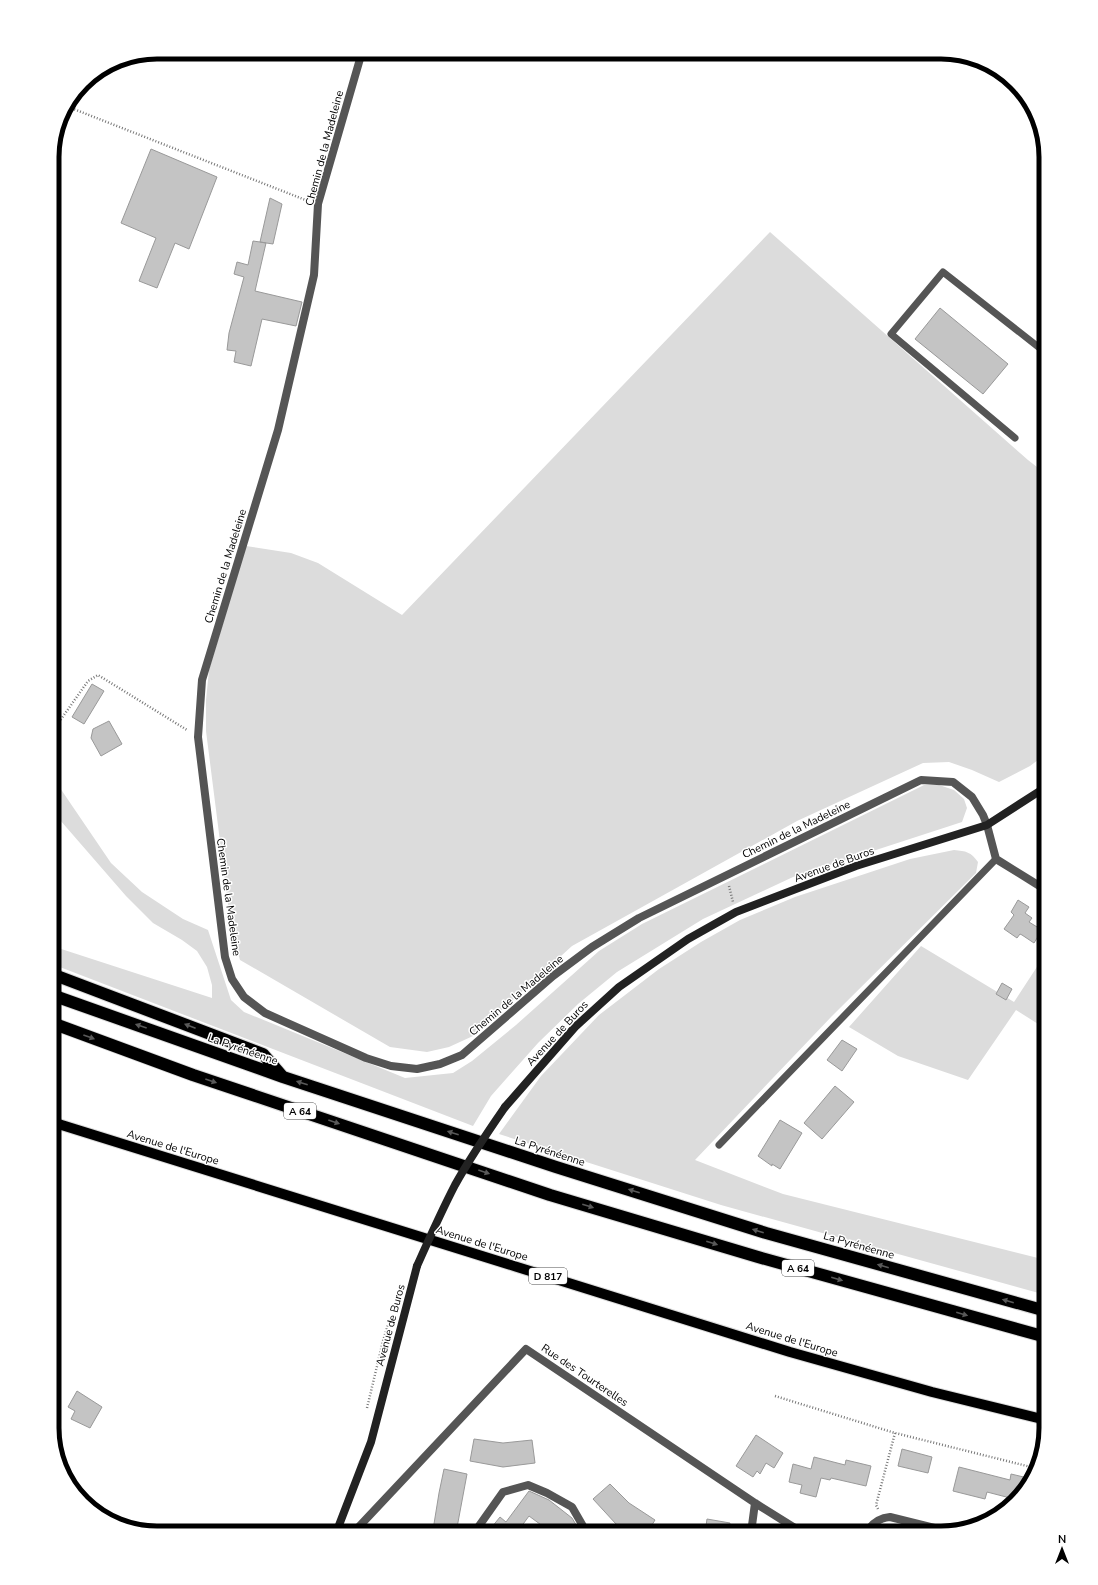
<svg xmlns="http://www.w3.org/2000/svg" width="1098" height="1585" font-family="'Nunito Sans',sans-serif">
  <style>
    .green { fill: #dcdcdc }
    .building { fill: #c4c4c4; stroke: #999 }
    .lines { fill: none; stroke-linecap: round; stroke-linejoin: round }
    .primary-casing { stroke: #dbdbdb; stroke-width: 12 }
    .highway-casing { stroke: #dbdbdb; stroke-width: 14 }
    .path { stroke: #777; stroke-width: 2.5; stroke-dasharray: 1 2; stroke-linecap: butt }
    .lane { stroke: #555; stroke-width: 7 }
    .street { stroke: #555; stroke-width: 8 }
    .secondary { stroke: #222; stroke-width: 8 }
    .primary { stroke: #000; stroke-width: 10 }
    .highway { stroke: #000; stroke-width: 12 }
    .secondary-bridge { stroke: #222; stroke-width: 8 }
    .oneway { fill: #595959 }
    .labels { text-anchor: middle; stroke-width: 3; stroke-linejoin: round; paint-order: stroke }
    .shield { fill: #fff; stroke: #4c4c4c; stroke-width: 1 }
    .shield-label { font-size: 10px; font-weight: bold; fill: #000 }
    .street-label { font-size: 11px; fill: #000; stroke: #fff }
    .rim { fill: none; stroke: #000; stroke-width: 5 }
  </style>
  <rect width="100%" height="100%" fill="#fff"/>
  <path class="green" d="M770,232l258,228 18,14v280l-16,12 -31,16 -27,-12 -23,-8 -26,1 -126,58 -225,125 -99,90 -24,11 -22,5 -37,-5 -150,-87 -9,-32 -25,-197v-31l3,-30 37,-124 45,7 27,10 84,52z
    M52,771l6,14 53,78 31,29 41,27 25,11 23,70 13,12 161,66 48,-5 19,-12 44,-36 83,-74 43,-27 270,-133 12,-6h15l15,5 10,9 3,9 -5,14 -169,55 -90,42 -86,53 -39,32 -40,39 -47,53 -18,30 -421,-162v-18l160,52v-13l-5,-18 -10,-16 -15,-11 -29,-17 -27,-27 -66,-76 -8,-12z
    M954,850c12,1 17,2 24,12l-2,11 -144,143 -137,144 88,34 263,66v35l-325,-90 -222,-71 42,-58 58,-61 60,-46 42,-27 39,-22 55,-23 115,-38z
    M921,946l93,56 32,-49v76l-30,-19 -48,70 -70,-24 -49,-29z"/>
  <path class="building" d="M151,149l66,28 -28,72 -14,-6 -18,45 -18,-7 17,-43 -35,-15z
    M270,198l12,6 -9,40 -13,-2 6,1 -11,48 47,11 -6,24 -34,-7 -11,47 -17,-4 2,-11 -9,-1 2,-17 15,-56 -10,-3 3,-12 11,3 5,-24 7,1z
    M940,308l68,56 -25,30 -68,-55z
    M92,684l12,7 -20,33 -12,-7z
    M109,721l13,23 -21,12 -10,-18 2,-9z
    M1018,900l11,7 -4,6 7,5 -3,4 13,8 -8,13 -12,-8 -2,-1 -3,4 -13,-9 10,-14 -3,-3z
    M1002,983l10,6 -6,11 -10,-6z
    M842,1040l15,9 -15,22 -15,-11z
    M835,1086l19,16 -32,37 -18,-16z
    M780,1120l22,13 -22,36 -8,-5v2l-14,-10z
    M77,1391l25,16 -12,21 -19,-9 4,-8 -7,-4z
    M756,1435l27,18 -9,15 -8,-5 -6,11 -3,-3 -4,6 -17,-11z
    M474,1439l29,4 29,-3 3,23 -32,4 -33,-6z
    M902,1449l30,8 -4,16 -30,-7z
    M814,1457l31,8 1,-5 25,6 -5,20 -35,-8 -1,2 -9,-2 -5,19 -16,-4 2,-8 -13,-3 4,-18 18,5z
    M959,1467l51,13 1,-6 21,5 -18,20 -27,-7 -2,7 -32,-8z
    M444,1469l23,5 -11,59 -23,-3 6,-37z
    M610,1484l19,19 26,17 -8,13h-16l-15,-9 -23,-25z
    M529,1491l20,9 23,18 6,10 -4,5h-22l-23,-17 -11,15 3,2h-34l13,-16 6,5z
    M707,1519l23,4 -2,10h-23z"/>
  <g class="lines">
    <g class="primary-casing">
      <path id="primary" d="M52,1122l738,230 142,40 114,28"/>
    </g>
    <g class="highway-casing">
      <path id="highway" d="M52,974l211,80 19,22
        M52,995l231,82 273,90 210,66 280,78
        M52,1023l141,52 357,120 208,62 288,80"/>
    </g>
    <path class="path" d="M66,106l242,95
      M52,732l36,-51 10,-6 89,55
      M729,886l4,16
      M775,1396l120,37 140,35
      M367,1408l16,-67 5,-16
      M878,1509l-2,-4 19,-72"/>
    <path class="lane" d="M1015,438l-124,-104 52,-62 103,81
      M719,1145l277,-286"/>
    <path class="street" d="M362,52l-44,152 -4,71 -36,155 -76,250 -4,57 27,220 7,22 12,18 21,16 101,45 25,8 26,3 23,-5 22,-9 91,-79 39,-29 47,-29 282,-138 32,2 19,15 11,18 4,10 9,34 50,31
      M353,1533l173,-184 229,154 48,30
      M474,1533l29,-41 25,-7 19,8 25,14 15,26
      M751,1533l4,-30
      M866,1533c6,-10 13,-15 24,-16l57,14"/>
    <path class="secondary" d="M505,1107l70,-80 44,-40 69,-48 48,-27 120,-46 131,-41 59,-38
      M336,1533l35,-91 46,-176"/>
    <use href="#primary" class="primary"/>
    <use href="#highway" class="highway"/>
    <path class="secondary-bridge" d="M417,1266c12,-27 24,-54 38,-81 15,-27 32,-52 50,-78"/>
  </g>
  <defs><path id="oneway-solid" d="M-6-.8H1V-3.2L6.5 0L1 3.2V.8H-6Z"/></defs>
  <g class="oneway">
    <use href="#oneway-solid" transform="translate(141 1026) rotate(-161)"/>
    <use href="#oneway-solid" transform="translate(190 1026) rotate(-159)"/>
    <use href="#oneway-solid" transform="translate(89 1037) rotate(20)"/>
    <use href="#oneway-solid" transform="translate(211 1081) rotate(19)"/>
    <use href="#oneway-solid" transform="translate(302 1083) rotate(-162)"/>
    <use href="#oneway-solid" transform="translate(334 1122) rotate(19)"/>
    <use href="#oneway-solid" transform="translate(453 1133) rotate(-162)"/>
    <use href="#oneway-solid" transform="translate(484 1172) rotate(19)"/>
    <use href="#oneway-solid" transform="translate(634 1191) rotate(-163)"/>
    <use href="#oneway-solid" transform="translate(588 1206) rotate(17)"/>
    <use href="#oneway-solid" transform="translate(758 1231) rotate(-163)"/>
    <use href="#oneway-solid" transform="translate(712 1243) rotate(17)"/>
    <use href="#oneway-solid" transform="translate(883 1266) rotate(-164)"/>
    <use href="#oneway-solid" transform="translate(837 1279) rotate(16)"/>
    <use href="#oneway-solid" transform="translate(1008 1301) rotate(-164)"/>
    <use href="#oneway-solid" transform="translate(962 1314) rotate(16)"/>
  </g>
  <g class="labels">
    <g class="shield">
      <rect x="284" y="1103" width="32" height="16" rx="3"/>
      <rect x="782" y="1260" width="32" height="16" rx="3"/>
      <rect x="529" y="1268" width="38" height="16" rx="3"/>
    </g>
    <g class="shield-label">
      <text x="300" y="1115">A 64</text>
      <text x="798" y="1272">A 64</text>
      <text x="548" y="1280">D 817</text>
    </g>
    <g class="street-label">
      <text transform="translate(324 148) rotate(-75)" y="4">Chemin de la Madeleine</text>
      <text transform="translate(225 566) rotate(-73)" y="4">Chemin de la Madeleine</text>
      <text transform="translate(796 829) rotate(-26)" y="4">Chemin de la Madeleine</text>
      <text transform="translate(834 864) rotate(-20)" y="4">Avenue de Buros</text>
      <text transform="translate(229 897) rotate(82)" y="4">Chemin de la Madeleine</text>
      <text transform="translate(516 995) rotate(-40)" y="4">Chemin de la Madeleine</text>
      <text transform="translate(557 1033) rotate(-47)" y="4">Avenue de Buros</text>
      <text transform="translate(243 1049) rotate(19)" y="4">La Pyrénéenne</text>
      <text transform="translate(173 1147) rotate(17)" y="4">Avenue de l'Europe</text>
      <text transform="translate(550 1151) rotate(18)" y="4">La Pyrénéenne</text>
      <text transform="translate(482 1243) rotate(17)" y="4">Avenue de l'Europe</text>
      <text transform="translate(859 1245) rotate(16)" y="4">La Pyrénéenne</text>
      <text transform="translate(390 1325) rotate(-75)" y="4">Avenue de Buros</text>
      <text transform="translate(792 1339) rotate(17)" y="4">Avenue de l'Europe</text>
      <text transform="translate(585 1375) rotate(34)" y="4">Rue des Tourterelles</text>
    </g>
  </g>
  <path d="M0 0H1098V1585H0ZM157 59H941A98 98 0 0 1 1039 157V1428A98 98 0 0 1 941 1526H157A98 98 0 0 1 59 1428V157A98 98 0 0 1 157 59Z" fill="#fff" fill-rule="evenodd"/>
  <path class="rim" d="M157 59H941A98 98 0 0 1 1039 157V1428A98 98 0 0 1 941 1526H157A98 98 0 0 1 59 1428V157A98 98 0 0 1 157 59Z"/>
  <g transform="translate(1062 1549)" stroke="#ffffff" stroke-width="3" paint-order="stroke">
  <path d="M0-3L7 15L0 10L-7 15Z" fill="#000000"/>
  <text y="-6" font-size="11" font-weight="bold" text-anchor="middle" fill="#000000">N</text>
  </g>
</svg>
